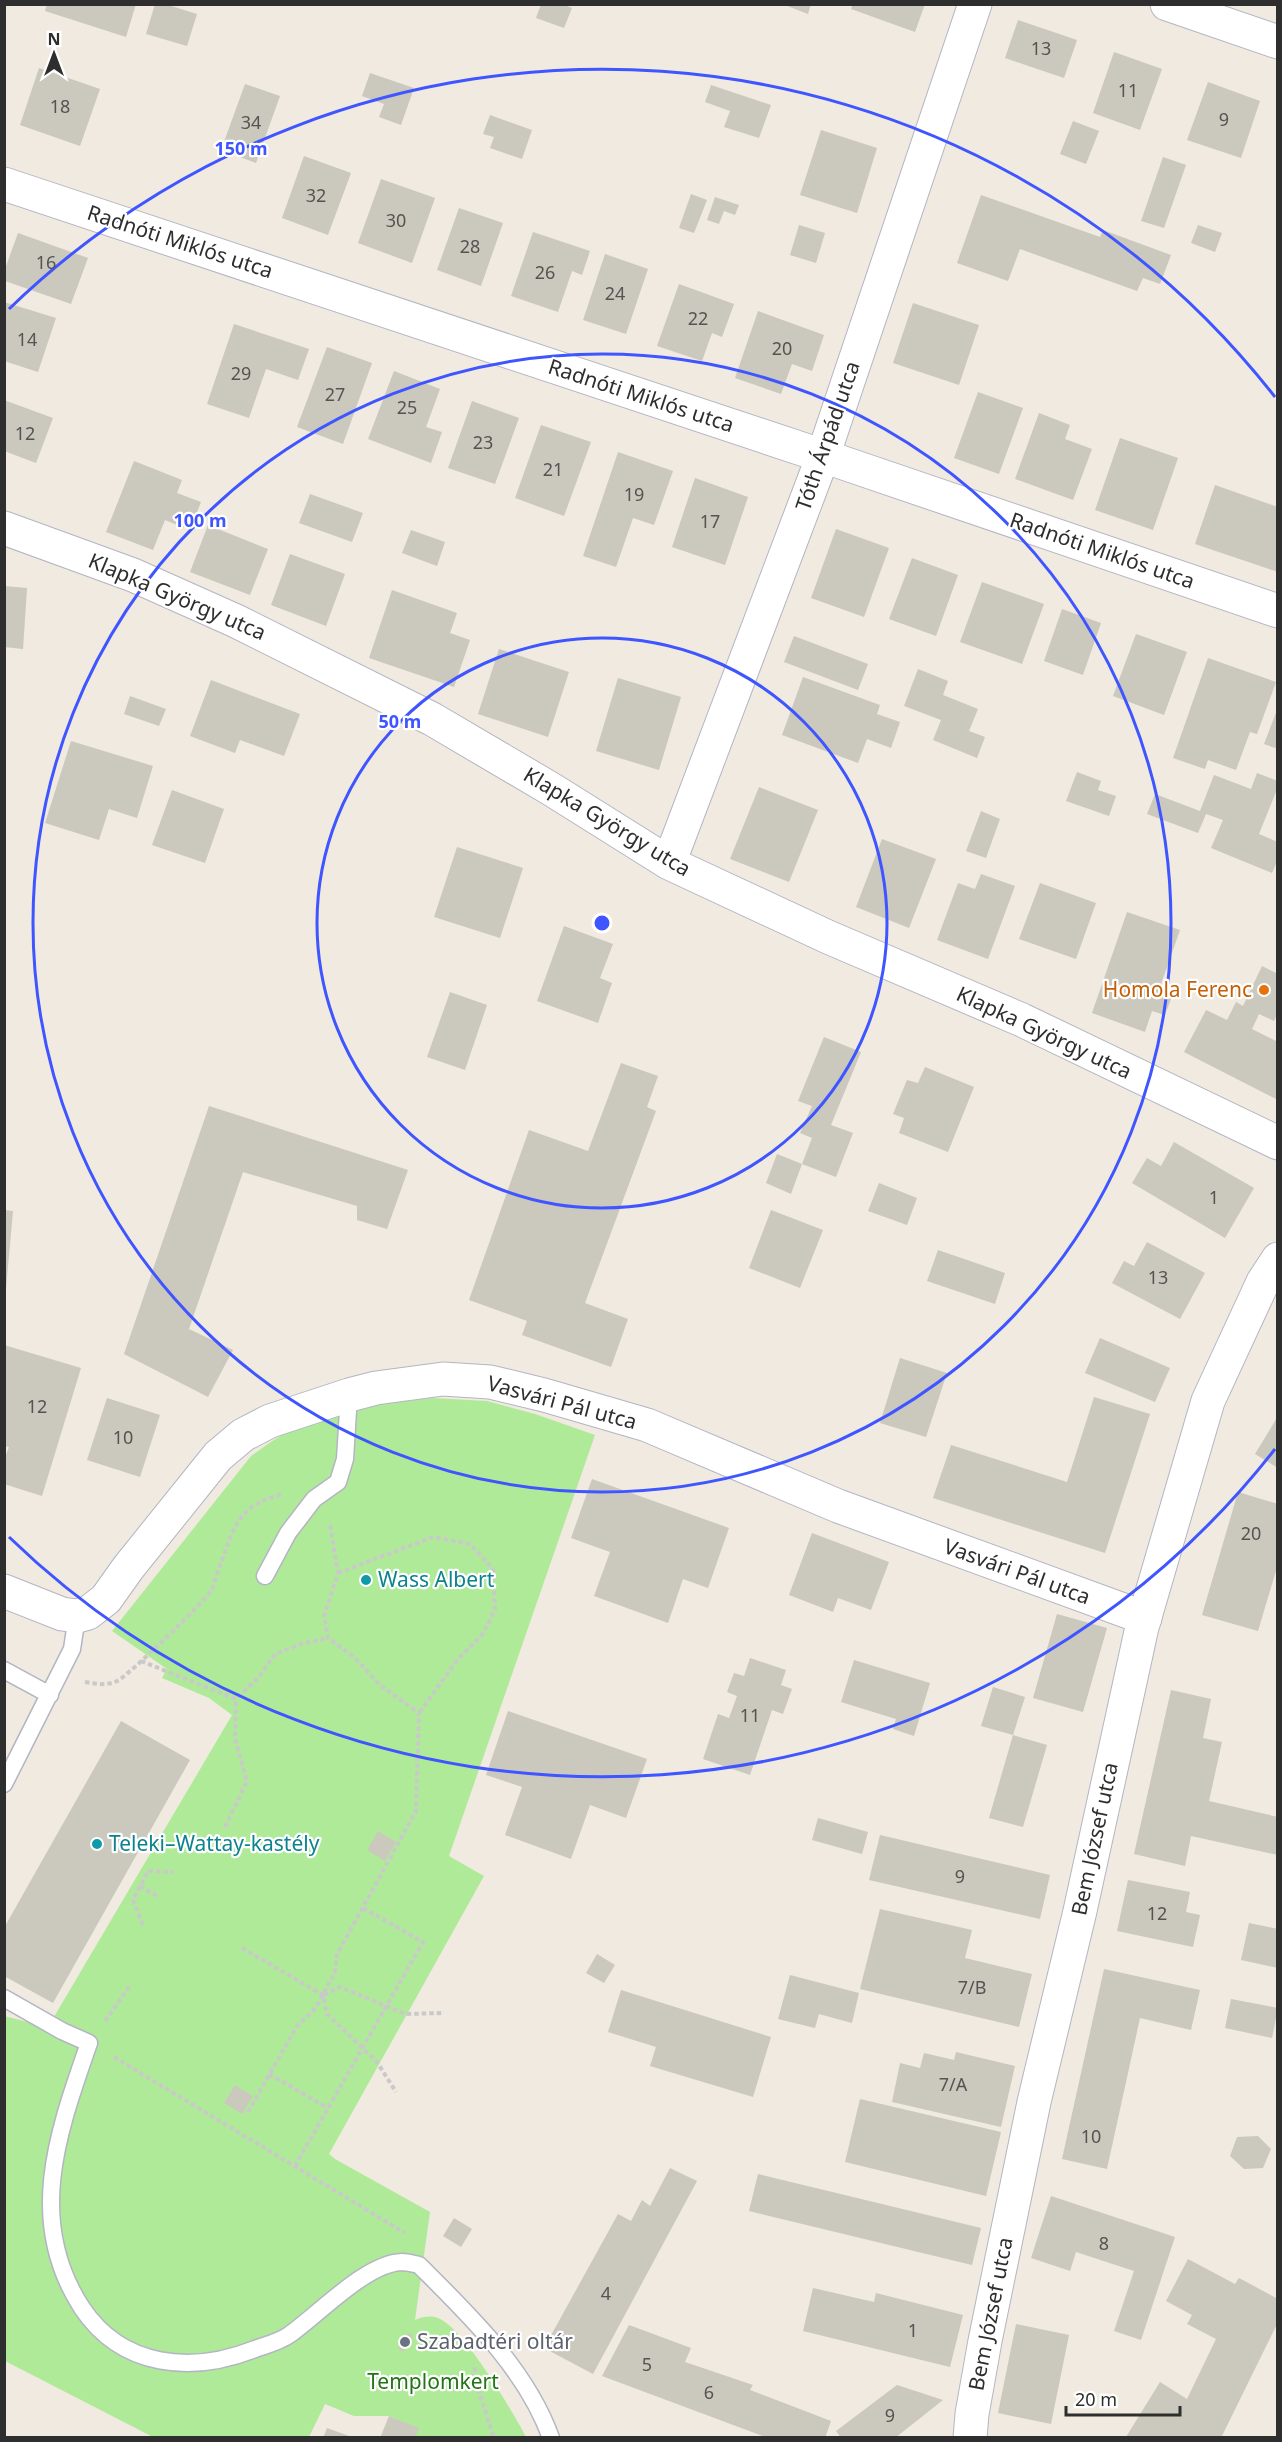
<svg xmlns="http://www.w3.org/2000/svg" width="1282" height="2442" font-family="'Noto Sans',sans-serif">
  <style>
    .green { fill: #afea99 }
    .building { fill: #cbc8be }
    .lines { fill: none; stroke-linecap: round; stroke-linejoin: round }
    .service-casing { stroke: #b4b5c2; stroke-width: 19 }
    .minor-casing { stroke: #b4b5c2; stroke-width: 35 }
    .tertiary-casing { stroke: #b4b5c2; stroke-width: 35 }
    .path { stroke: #c9c9c9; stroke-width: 4; stroke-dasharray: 4.5 3; stroke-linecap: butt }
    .service { stroke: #fff; stroke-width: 16 }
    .minor { stroke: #fff; stroke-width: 33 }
    .tertiary { stroke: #fff; stroke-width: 33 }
    .ring { fill: none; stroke: #3e55ff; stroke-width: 3 }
    .food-dot { fill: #e8710a; stroke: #fff; stroke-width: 2 }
    .culture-dot { fill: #0f9aa8; stroke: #fff; stroke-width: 2 }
    .worship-dot { fill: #6b7280; stroke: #fff; stroke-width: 2 }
    .labels { text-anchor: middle; stroke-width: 4.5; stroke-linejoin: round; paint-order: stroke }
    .number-label { font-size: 18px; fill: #555452 }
    .street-label { font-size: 21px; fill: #2e2e2e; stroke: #fff }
    .food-label { font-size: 21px; fill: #c56008; stroke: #fff; text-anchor: end }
    .culture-label { font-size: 21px; fill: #0d838f; stroke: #fff; text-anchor: start }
    .worship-label { font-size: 21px; fill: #5b616d; stroke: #fff; text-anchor: start }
    .park-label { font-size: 21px; fill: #227415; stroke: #fff }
    .centre { fill: #3e55ff; stroke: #fff; stroke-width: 3 }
    .ring-label { font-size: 18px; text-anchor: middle; font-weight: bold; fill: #3e55ff; stroke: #fff; stroke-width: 4.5; stroke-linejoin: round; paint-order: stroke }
  </style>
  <rect width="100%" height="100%" fill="#f0eae0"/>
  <path class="green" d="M432,1398l55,3 48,13 60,21 -146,421 35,20 -155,278 6,5 95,53 -15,108c7,-3 15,-5 23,-2 25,9 75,94 88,119h-111l3,-9 -29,-12h-35l-29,-12 -16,33h-156l-148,-76 -1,-345 44,11 184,-312 -23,-17 -47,-20 5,-9 -55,-38 139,-175c22,-15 46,-34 72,-41 35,-10 73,-13 109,-17z"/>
  <path class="building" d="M47,4h89l-10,33 -81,-26z
    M155,4h10l32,10 -10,32 -41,-12z
    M541,4h21l10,4 -8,20 -28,-10z
    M782,4h29l-3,10z
    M853,4h72l-10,28 -64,-23z
    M1018,20l59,20 -13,38 -59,-20z
    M1114,52l48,17 -22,61 -47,-17z
    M39,68l61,21 -20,57 -60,-21z
    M370,73l44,15 -13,37 -22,-8 5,-13 -22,-8z
    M1208,82l52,19 -19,57 -54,-18z
    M245,84l35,12 -24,67 -35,-13z
    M711,85l60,20 -12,33 -35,-11 6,-16 -25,-9z
    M490,115l42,15 -10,29 -32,-11 4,-11 -11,-3z
    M1073,121l26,10 -13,33 -26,-10z
    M821,130l56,18 -20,65 -57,-18z
    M304,156l47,17 -23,62 -46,-17z
    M1163,157l23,8 -22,63 -23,-7z
    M381,179l54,19 -23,65 -54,-20z
    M691,194l16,6 -13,33 -15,-5z
    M981,195l119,42 3,-7 68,25 -11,29 -17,-6 -6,13 -117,-42 -12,32 -51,-18z
    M715,197l24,8 -4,10 -11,-4 -5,13 -12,-4z
    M459,208l44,15 -22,63 -44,-16z
    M799,225l26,8 -9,30 -26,-8z
    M1198,225l24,8 -7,19 -24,-9z
    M533,232l57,19 -8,24 -10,-4 -14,41 -47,-16z
    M18,233l70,25 -17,46 -66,-23v-12z
    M605,254l43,15 -22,65 -43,-14z
    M679,284l55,20 -12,33 -10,-4 -10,28 -45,-15z
    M4,302l52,16 -18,54 -34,-11z
    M913,303l66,22 -20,60 -66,-22z
    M758,311l66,24 -12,36 -20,-7 -11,30 -46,-16z
    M234,324l75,25 -11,31 -32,-11 -17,49 -42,-14z
    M327,347l45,16 -29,81 -46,-17z
    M394,371l46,18 -14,38 16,5 -11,31 -63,-24z
    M978,392l45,16 -24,66 -45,-16z
    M4,400l49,18 -17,45 -32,-12z
    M472,401l47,17 -24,66 -47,-16z
    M1039,413l31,12 -5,14 27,10 -19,51 -58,-21z
    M541,425l50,17 -27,74 -49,-18z
    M1120,438l58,20 -25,72 -58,-20z
    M618,452l55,19 -19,54 -21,-7 -17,49 -33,-11z
    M134,461l48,19 -5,13 24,9 -11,28 -25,-10 -12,30 -47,-18z
    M695,478l53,19 -23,68 -53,-18z
    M1215,485l63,22v65l-83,-28z
    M310,494l53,19 -11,29 -53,-19z
    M208,525l60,24 -18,46 -60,-23z
    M836,529l53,19 -25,69 -53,-19z
    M411,530l34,12 -8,24 -35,-13z
    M290,554l55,20 -19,52 -55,-21z
    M912,558l46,17 -22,61 -47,-17z
    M982,582l62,22 -22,60 -62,-22z
    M4,586l23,2 -4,61 -19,-2z
    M392,590l65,23 -7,20 20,7 -16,47 -85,-29z
    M1062,609l39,14 -18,52 -39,-14z
    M1136,634l51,18 -23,63 -51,-19z
    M794,636l74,28 -10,26 -74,-28z
    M499,649l70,23 -21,65 -70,-23z
    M1208,658l68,24 -19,52 -7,-2 -14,38 -28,-10 -3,9 -32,-11z
    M918,669l30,12 -5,14 35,14 -9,22 16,6 -8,21 -44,-18 8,-20 -37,-14z
    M803,677l77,28 -3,9 23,8 -9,26 -24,-9 -9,24 -76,-28z
    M618,678l63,19 -22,73 -63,-19z
    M211,680l89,34 -16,42 -44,-16 -5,13 -45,-17z
    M130,696l36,13 -7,17 -35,-12z
    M1277,710h1v39l-14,-5z
    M71,741l82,25 -16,52 -28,-9 -10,31 -54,-17z
    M1077,772l24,9 -3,9 18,6 -7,20 -43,-15z
    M1257,773l21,8v6l-19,47 19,8v17l-6,14 -61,-25 12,-28 -17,-6 -8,19 -51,-19 8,-20 45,17 14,-36 37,14z
    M759,787l59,23 -29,72 -59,-23z
    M172,790l52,19 -19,54 -53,-18z
    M981,811l19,8 -14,39 -20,-7z
    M882,839l54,20 -27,69 -53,-21z
    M457,847l66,21 -23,70 -66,-21z
    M981,874l34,12 -27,73 -51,-19 21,-57 17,6z
    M1040,883l56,20 -20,56 -57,-20z
    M1127,912l53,18 -20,57 14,4 -9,24 -13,-4 -7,21 -53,-19z
    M564,926l49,18 -13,34 12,5 -14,40 -61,-22z
    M1262,966l16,8v39l-4,8 -15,-7 -7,15 26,13v58l-94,-48 22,-42 21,10 9,-18 7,4z
    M450,992l37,13 -22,65 -38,-13z
    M824,1037l37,15 -30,73 22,8 -17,44 -34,-13 10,-26 -12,-5 12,-27 -14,-5z
    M621,1063l37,13 -11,31 9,4 -71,192 43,16 -17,48 -89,-32 5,-14 -58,-21 60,-170 59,21z
    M925,1067l49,20 -26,65 -49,-19 5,-15 -11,-4 14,-34 11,3z
    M209,1106l199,64 -21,59 -30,-9v-14l-114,-34 -54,157 44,21 -25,47 -84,-43z
    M1174,1142l80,46 -29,50 -93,-55 15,-25 14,8z
    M777,1154l25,10 -11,30 -25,-11z
    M879,1183l38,15 -10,27 -39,-14z
    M4,1210l9,1 -7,78h-2z
    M771,1210l52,20 -23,58 -51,-20z
    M1147,1242l58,31 -25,46 -68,-36 12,-22 10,5z
    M938,1250l67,23 -10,31 -68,-23z
    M1100,1338l70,30 -15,34 -70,-29z
    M4,1345l77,23 -39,128 -38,-12v-24l5,-13 -5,-1z
    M900,1358l47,15 -21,64 -46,-14z
    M1094,1397l56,17 -45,139 -172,-55 18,-53 116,37z
    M107,1398l53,17 -20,62 -53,-17z
    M1278,1416v52l-23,-14z
    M592,1479l137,49 -21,60 -25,-9 -15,44 -74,-27 16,-44 -39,-14z
    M1238,1492l40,12v60l-20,67 -56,-16z
    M812,1533l77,29 -18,48 -33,-12 -5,14 -44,-17z
    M1057,1614l50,14 -24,84 -50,-14z
    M750,1658l36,12 -5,15 11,4 -9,25 -11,-4 -22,65 -47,-16 15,-45 11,4 8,-22 -10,-4 7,-19 10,3z
    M854,1660l76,23 -16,53 -21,-7 3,-10 -55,-17z
    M993,1687l32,10 -12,38 -32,-9z
    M1171,1690l40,9 -8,39 19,4 -13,59 69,16v38l-87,-19 -6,30 -51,-12z
    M508,1711l139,48 -21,59 -36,-13 -19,54 -66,-24 17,-48 -36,-12z
    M121,1721l69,39 -137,243 -49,-27v-48z
    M1013,1735l34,10 -24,82 -34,-9z
    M818,1818l50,14 -6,22 -50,-14z
    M378,1831l18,11 -11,19 -18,-11z
    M880,1835l170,40 -10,44 -171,-39z
    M1128,1880l62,12 -4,20 14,3 -7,32 -76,-16z
    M880,1909l92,21 -7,28 67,16 -13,53 -159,-38z
    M1249,1923l29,6v39l-37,-8z
    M597,1954l18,11 -11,18 -18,-10z
    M1104,1969l96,21 -9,40 -51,-12 -33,151 -45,-10z
    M790,1975l69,18 -7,30 -33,-9 -4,14 -37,-9z
    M621,1990l150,47 -18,60 -103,-31 6,-19 -48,-15z
    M1231,1999l47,9 -6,30 -47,-10z
    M956,2052l59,14 -14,61 -109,-25 8,-39 20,5 4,-15 30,7z
    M235,2085l18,11 -11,18 -18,-11z
    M860,2099l141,33 -15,64 -141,-34z
    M1258,2136l13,13 -8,19 -19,1 -14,-13 7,-19z
    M670,2168l27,13 -104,193 -49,-26 74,-134 13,7 11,-21 8,6z
    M758,2174l223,54 -9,37 -223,-54z
    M1051,2196l124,41 -34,103 -27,-9 20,-60 -58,-19 -6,19 -39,-13z
    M454,2218l18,11 -11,18 -18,-11z
    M1188,2259l47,25 4,-6 39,21v23l-57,116h-93l-2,-1 34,-55 27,17 29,-60 -29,-15 5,-9 -26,-14z
    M813,2288l61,14 2,-9 87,22 -13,52 -147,-36z
    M1016,2324l53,11 -18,89 -53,-11z
    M629,2325l62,23 -6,14 68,23 -3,5 81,31 -6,17h-57l-166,-62z
    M408,2333l5,3 -10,16 -5,-4z
    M897,2385l46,15 -48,38h-54l-5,-7z
    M389,2416l30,12 -4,10h-35z
    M327,2428l25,9v1h-29z"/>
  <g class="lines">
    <g class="service-casing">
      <path id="service" d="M265,1576l23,-43 26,-34 24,-17 7,-23 4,-64
        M4,1670l46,25
        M4,1784l68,-135 5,-33
        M4,1998l58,33 27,12c-31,89 -64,178 -7,265 40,60 110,66 173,41 11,-4 24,-7 34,-14 29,-20 77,-72 113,-73 5,0 12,2 17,3 51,51 107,104 132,173"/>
    </g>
    <g class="minor-casing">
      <path id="minor" d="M1167,4l111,38
        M4,184l819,272 455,155
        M4,528l129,47 103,46 196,98 119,70 118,74 159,74 194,83 256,123
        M669,863l154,-407 152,-452
        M4,1591l58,23 15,2 11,-3 18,-14 22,-31 90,-112 25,-21 27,-14 79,-26 27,-7 67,-9 47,3 54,13 103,30 191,81 307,112"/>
    </g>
    <g class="tertiary-casing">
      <path id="tertiary" d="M970,2438l2,-24 13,-73 49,-239 46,-191 62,-284 66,-226 55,-119 15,-23"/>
    </g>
    <path class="path" d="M338,1573l95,-36 37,7 23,25 2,41 -13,25 -24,24 -39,54
      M141,1661l95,38 22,-21 17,-24 26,-10 27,-6
      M85,1682c11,2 22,4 32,-1 9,-3 88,-80 94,-90 3,-5 4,-12 6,-17 16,-41 16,-68 66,-80
      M225,1827l22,-46 -12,-42 1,-40
      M140,1886l19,11
      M143,1925l-10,-25 15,-29 26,1
      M242,1948l81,47 4,19 50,48 19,30
      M324,1995l16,-8 65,27 38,-1
      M105,2021l24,-34
      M114,2057l291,176
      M269,2074l59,34
      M248,2112l49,-86 17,-16 9,-15 12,-23 2,-18 79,-143 3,-98 -39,-28 -26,-28 -26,-19 -4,-22 14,-43 -8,-48
      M295,2166l128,-224 -60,-34
      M475,2367l-1,10 20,61"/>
    <use href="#service" class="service"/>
    <use href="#minor" class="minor"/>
    <use href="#tertiary" class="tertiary"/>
  </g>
  <g class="ring">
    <circle cx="602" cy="923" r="285"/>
    <circle cx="602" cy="923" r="569"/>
    <path d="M1275 1449A854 854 0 0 1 9 1537M9 309A854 854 0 0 1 1275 397"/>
  </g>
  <circle class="food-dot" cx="1264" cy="990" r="6"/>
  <g class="culture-dot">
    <circle cx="366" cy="1580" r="6"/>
    <circle cx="97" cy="1844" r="6"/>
  </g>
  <circle class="worship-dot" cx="405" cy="2342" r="6"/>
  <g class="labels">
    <g class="number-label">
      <text x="1041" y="55">13</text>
      <text x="1128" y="97">11</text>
      <text x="60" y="113">18</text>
      <text x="1224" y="126">9</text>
      <text x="251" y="129">34</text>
      <text x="316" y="202">32</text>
      <text x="396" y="227">30</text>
      <text x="470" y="253">28</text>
      <text x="46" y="269">16</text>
      <text x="545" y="279">26</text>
      <text x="615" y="300">24</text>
      <text x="698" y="325">22</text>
      <text x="27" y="346">14</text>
      <text x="782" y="355">20</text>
      <text x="241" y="380">29</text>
      <text x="335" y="401">27</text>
      <text x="407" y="414">25</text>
      <text x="25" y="440">12</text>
      <text x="483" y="449">23</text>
      <text x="553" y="476">21</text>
      <text x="634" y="501">19</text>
      <text x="710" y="528">17</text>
      <text x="1214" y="1204">1</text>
      <text x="1158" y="1284">13</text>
      <text x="37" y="1413">12</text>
      <text x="123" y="1444">10</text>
      <text x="1251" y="1540">20</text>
      <text x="750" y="1722">11</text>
      <text x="960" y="1883">9</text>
      <text x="1157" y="1920">12</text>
      <text x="972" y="1994">7/B</text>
      <text x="953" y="2091">7/A</text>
      <text x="1091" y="2143">10</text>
      <text x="1104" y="2250">8</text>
      <text x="606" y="2300">4</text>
      <text x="913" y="2337">1</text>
      <text x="647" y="2371">5</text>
      <text x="709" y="2399">6</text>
      <text x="890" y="2422">9</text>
    </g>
    <g class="street-label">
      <text transform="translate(180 242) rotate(18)" y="7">Radnóti Miklós utca</text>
      <text transform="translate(641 396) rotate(18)" y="7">Radnóti Miklós utca</text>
      <text transform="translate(828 436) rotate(-71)" y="7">Tóth Árpád utca</text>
      <text transform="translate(1102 551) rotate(19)" y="7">Radnóti Miklós utca</text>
      <text transform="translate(177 597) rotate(23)" y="7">Klapka György utca</text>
      <text transform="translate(607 822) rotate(31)" y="7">Klapka György utca</text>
      <text transform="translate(1044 1033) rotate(25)" y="7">Klapka György utca</text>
      <text transform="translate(562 1403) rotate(15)" y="7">Vasvári Pál utca</text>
      <text transform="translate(1017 1572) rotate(20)" y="7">Vasvári Pál utca</text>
      <text transform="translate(1095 1839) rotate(-78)" y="7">Bem József utca</text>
      <text transform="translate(991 2314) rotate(-79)" y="7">Bem József utca</text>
    </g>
    <g class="food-label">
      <text x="1252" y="997">Homola Ferenc</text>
    </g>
    <g class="culture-label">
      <text x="378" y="1587">Wass Albert</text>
      <text x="109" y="1851">Teleki–Wattay-kastély</text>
    </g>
    <g class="worship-label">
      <text x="417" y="2349">Szabadtéri oltár</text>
    </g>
    <g class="park-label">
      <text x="433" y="2389">Templomkert</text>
    </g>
  </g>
  <circle cx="602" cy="923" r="9" class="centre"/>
  <g class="ring-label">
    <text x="241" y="155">150 m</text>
    <text x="200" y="527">100 m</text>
    <text x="400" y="728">50 m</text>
  </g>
  <rect width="1282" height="2442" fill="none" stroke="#2e2e2e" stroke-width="12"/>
  <g transform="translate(54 54)" stroke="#ffffff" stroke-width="4.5" paint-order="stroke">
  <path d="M0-4.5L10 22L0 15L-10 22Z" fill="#2e2e2e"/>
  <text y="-9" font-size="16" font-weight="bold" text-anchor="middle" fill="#2e2e2e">N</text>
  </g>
  <path d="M1066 2406v9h114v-9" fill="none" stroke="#2e2e2e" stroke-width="3"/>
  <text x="1075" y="2406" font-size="18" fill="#2e2e2e" stroke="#ffffff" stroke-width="4.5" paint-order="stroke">20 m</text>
</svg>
